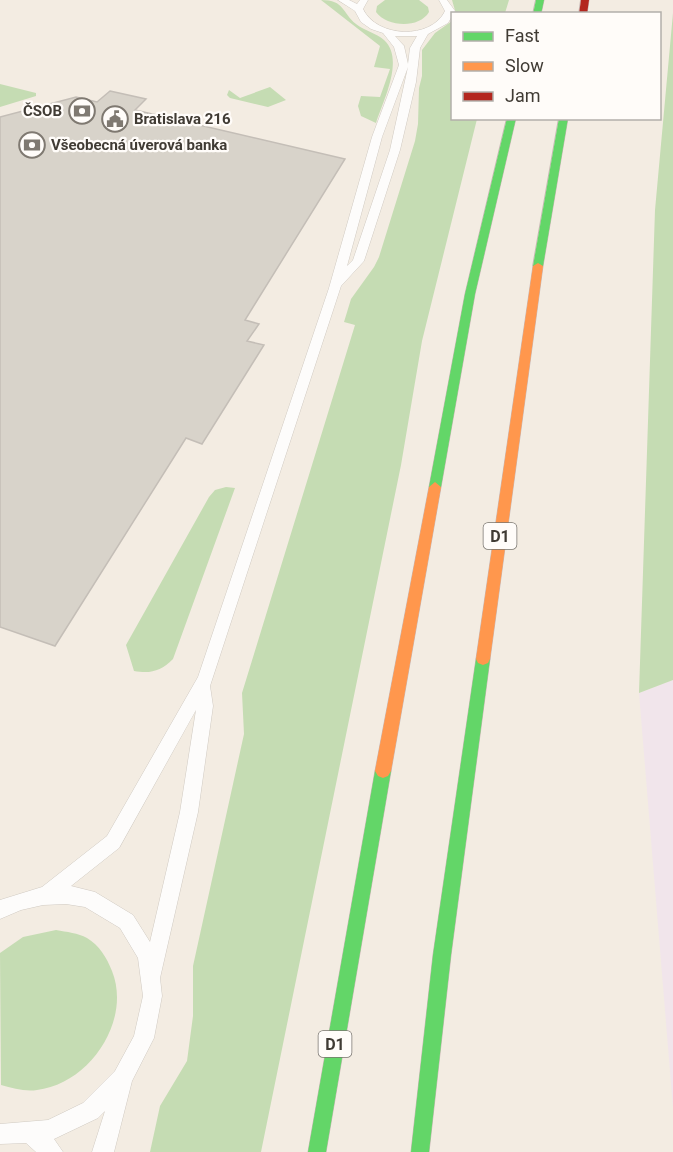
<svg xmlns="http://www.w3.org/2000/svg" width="673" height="1152" font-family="Roboto,sans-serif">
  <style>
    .commercial { fill: #f1e5eb }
    .green { fill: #c5dcb3 }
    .building { fill: #d8d3ca; stroke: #c4beb7; stroke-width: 1.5 }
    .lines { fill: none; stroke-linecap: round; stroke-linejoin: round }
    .lane-casing { stroke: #d0cac2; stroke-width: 1 }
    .fast-casing { stroke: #c7b6b4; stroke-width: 1 }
    .slow-casing { stroke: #c7b6b4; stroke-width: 1 }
    .jam-casing { stroke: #c7b6b4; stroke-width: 1 }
    .lane { fill: #fdfcfb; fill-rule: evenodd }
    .fast { fill: #63d668; fill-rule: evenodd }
    .slow { fill: #ff974d; fill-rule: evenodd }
    .jam { fill: #b3261e; fill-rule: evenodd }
    .labels { text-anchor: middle; stroke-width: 4.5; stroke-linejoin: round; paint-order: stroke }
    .far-poi-label { font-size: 15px; font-weight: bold; fill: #403b34; stroke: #fffcf9; text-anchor: start }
    .shield { fill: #fffcf9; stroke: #79756f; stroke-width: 1.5 }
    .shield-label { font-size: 16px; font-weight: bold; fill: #403b34 }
  </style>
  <rect width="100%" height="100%" fill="#f3ece2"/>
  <path class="commercial" d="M673,680v428l-34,-415z"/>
  <path class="green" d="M321,0c24,0 21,13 35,24 9,7 20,9 28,16 21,19 -1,61 -8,83l-15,-7 -3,-10 3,-10 19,1 10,-28 -16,-2 6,-21z
    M385,0h34l9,7 1,5c-10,17 -42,15 -53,0l1,-6z
    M452,0h57l-4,13 -49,1z
    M673,13v667l-34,13 16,-483z
    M452,21v97l25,1 -55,222 -21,124 -140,687h-111l10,-46 27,-45 6,-45v-50l51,-232 -2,-41 113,-368 -11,-3 7,-23 23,-32 5,-10 36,-116 3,-17 1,-36 3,-12v-26l13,-17z
    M0,84l36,9v3l-36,11z
    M270,87l16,13 -18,7 -38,-9 -3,-3 2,-5 11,8z
    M226,487l9,1 -62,171c-12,12 -22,15 -39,12l-8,-26 83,-148 6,-7z
    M56,930c11,2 22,3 31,8 12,7 20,20 25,33 20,50 -23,113 -75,119 -12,2 -24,-2 -36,-5l-1,-132 23,-16z"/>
  <path class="building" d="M110,91l36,8 -11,11 210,49 -100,161 14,4 -12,17 17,4 -62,99 -16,-6 -131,208 -55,-19v-510l76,-20 21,5z"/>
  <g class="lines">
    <g class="lane-casing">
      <path id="lane" d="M338,0h11l8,4 3,-4h8l-5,9c14,29 68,31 82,2l-6,-11h8l8,11 -7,12 -20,11 -8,14 -4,34 -16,68 -36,111 -23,25 -131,400 3,20 -15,106 -38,166 2,18 -8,42 -22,43 -18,71h-22l13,-41 -7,7 -44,21 9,13h-27l-10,-9 -26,1v-20l48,-4 35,-17 32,-32 19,-35 9,-40 -5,-38 -18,-30 -35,-21 -19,-3 -23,1 -22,5 -21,9v-19l42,-13 65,-51 91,-159 131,-389 43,-151 27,-72 -5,-18 -11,-14 -12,-4 -10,-7 -6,-11zM395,36h22l-7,12 -2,16 -4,-18zM408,67l-18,83 -37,110 -6,6 35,-129zM196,710l-16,102 -30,130 -17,-27 -38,-23 -24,-6 48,-38z"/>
    </g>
    <g class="fast-casing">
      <path id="fast" d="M536,0h8l-3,14h-8z
        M507,118h9l-41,176 -34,193 -6,5 -6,-5 36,-193z
        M559,118h9l-25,148 -5,3 -5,-3z
        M483,653l5,2 2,4 -39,296 -22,197h-18l22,-197 43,-296 2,-4z
        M383,764l5,2 3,5 -65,381h-18l67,-381 3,-5z"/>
    </g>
    <g class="slow-casing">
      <path id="slow" d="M538,263l5,3 -53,393 -2,4 -5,2 -5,-2 -2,-4 57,-393z
        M435,482l6,5 -50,284 -3,5 -5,2 -5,-2 -3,-5 54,-284z"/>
    </g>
    <g class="jam-casing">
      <path id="jam" d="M581,0h8l-2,14h-8z"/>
    </g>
    <use href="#lane" class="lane"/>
    <use href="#fast" class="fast"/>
    <use href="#slow" class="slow"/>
    <use href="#jam" class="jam"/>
  </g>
  <defs>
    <g id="bank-ring" transform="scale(1.35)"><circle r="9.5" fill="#fffcf9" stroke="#7f7971" stroke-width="1.5"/><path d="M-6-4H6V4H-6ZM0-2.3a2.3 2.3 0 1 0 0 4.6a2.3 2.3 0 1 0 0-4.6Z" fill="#7f7971"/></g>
    <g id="civic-ring" transform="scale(1.35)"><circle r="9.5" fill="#fffcf9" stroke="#7f7971" stroke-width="1.5"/><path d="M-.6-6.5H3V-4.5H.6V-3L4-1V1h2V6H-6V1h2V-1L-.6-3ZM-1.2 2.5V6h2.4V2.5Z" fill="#7f7971"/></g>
  </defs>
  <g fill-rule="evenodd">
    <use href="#bank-ring" x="82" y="111"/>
    <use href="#civic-ring" x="115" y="119"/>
    <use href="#bank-ring" x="32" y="145"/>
  </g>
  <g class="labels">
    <g class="far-poi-label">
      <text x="62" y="116" text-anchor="end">ČSOB</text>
      <text x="134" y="124">Bratislava 216</text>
      <text x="51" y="150">Všeobecná úverová banka</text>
    </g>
    <g class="shield">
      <rect x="483.5" y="523" width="33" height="26" rx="4.5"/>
      <rect x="318.5" y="1031" width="33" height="26" rx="4.5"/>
    </g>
    <g class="shield-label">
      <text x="500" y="542">D1</text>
      <text x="335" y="1050">D1</text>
    </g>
  </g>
  <rect x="451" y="12" width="210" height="108" fill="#fffcf9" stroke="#b3afaa" stroke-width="1.5"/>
  <rect x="463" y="32" width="30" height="9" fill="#63d668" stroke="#b3afaa" stroke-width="1.5"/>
  <text x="505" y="42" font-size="18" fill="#403b34">Fast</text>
  <rect x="463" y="62" width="30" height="9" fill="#ff974d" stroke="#b3afaa" stroke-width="1.5"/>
  <text x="505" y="72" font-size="18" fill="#403b34">Slow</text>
  <rect x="463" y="92" width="30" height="9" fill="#b3261e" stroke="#b3afaa" stroke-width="1.5"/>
  <text x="505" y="102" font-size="18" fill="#403b34">Jam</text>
</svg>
